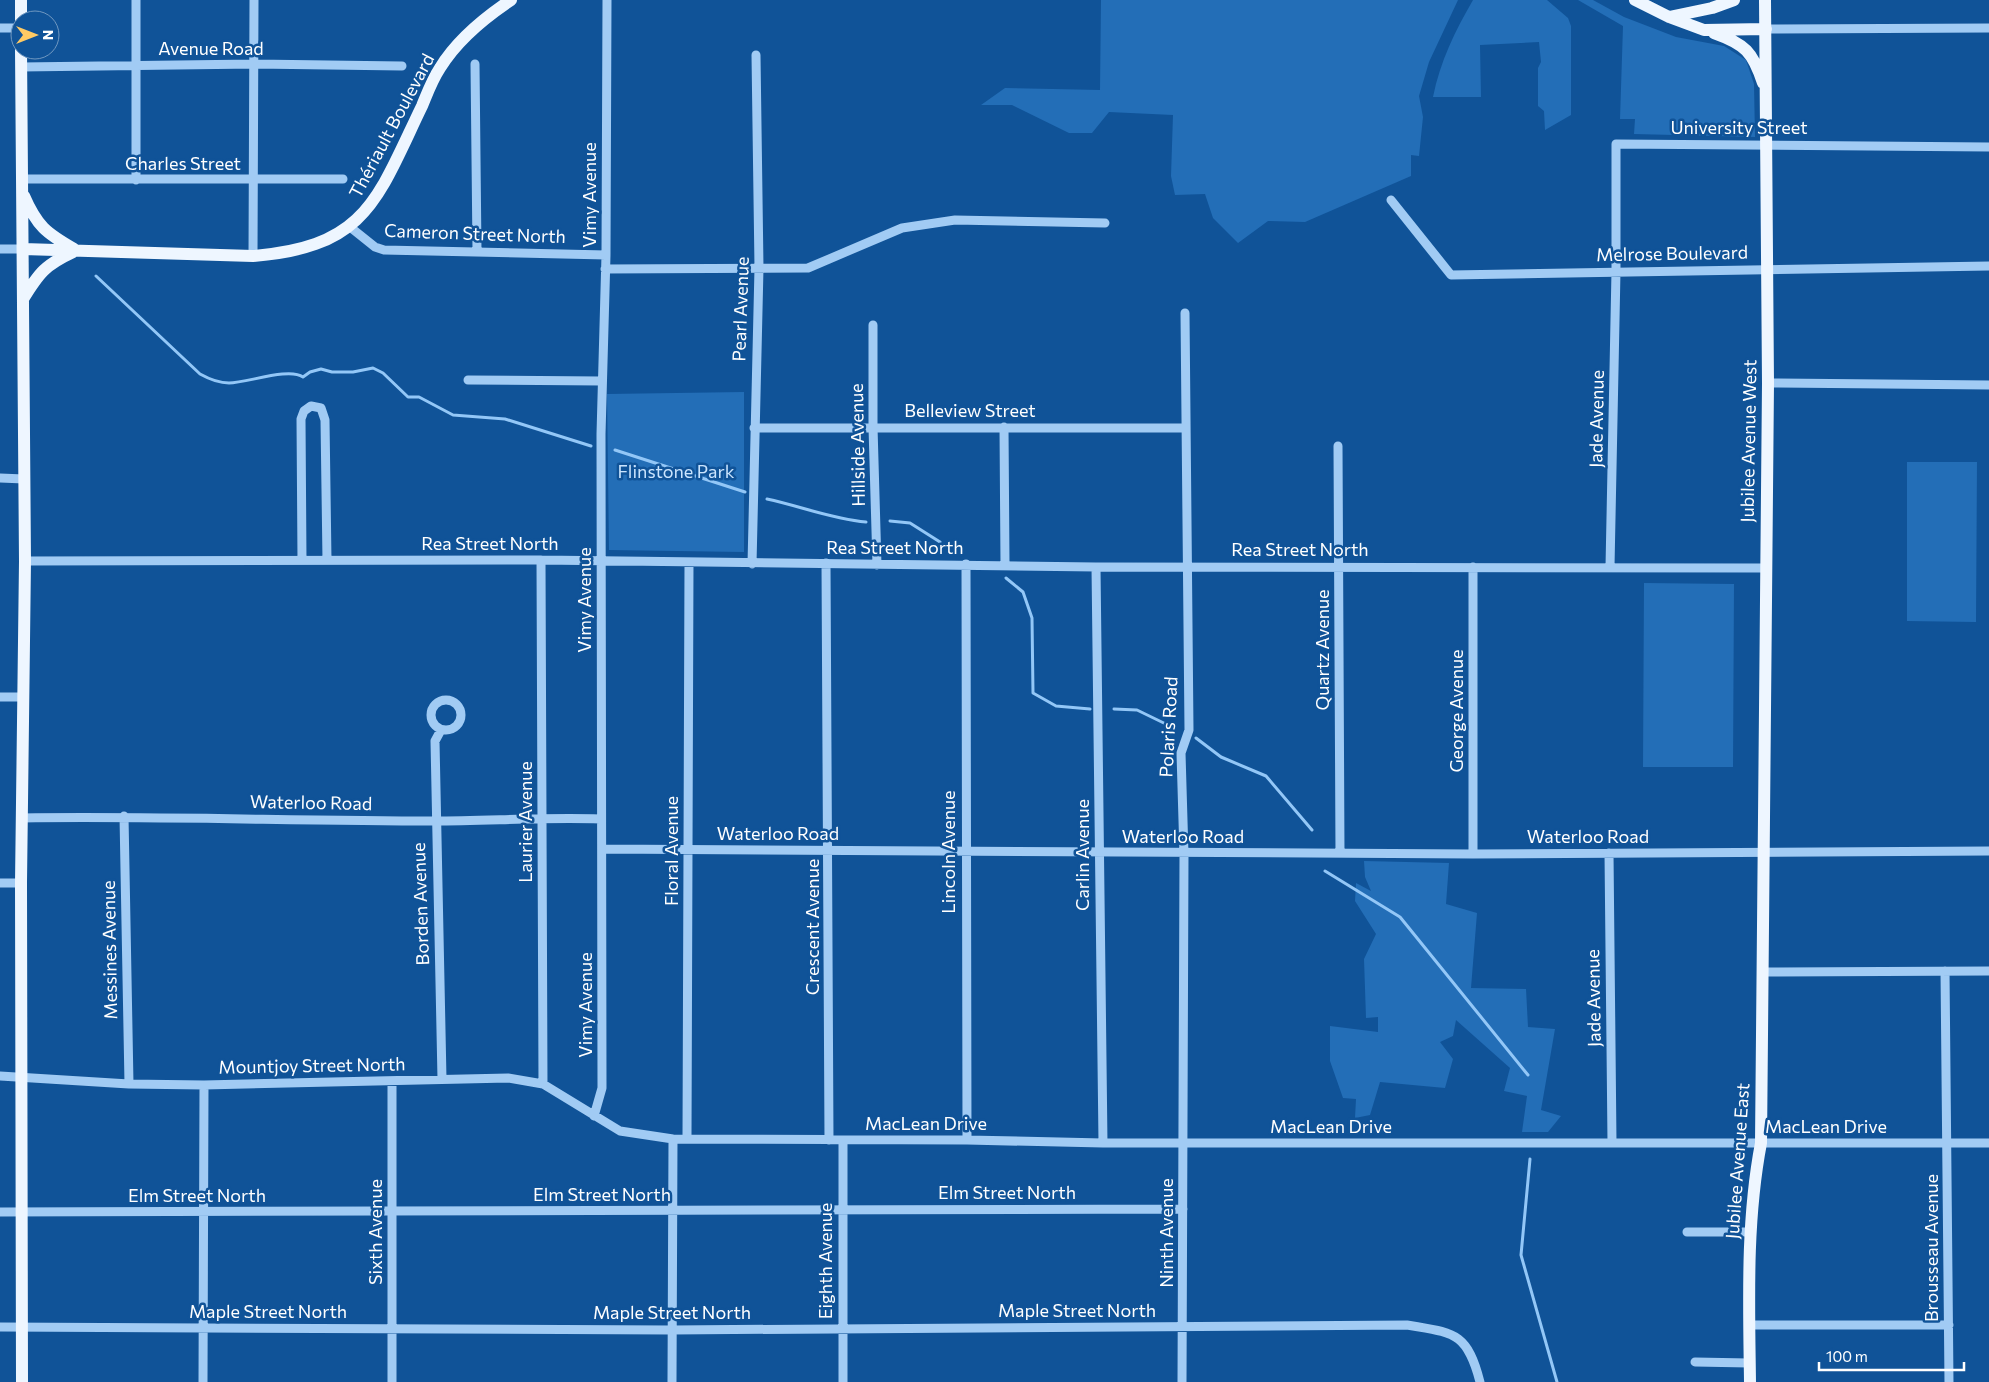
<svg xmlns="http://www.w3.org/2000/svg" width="1989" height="1382" font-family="Commissioner,sans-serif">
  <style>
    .green { fill: #236eb7 }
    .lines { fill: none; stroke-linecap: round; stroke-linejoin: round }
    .stream { stroke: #93c7f7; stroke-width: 3 }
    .minor { stroke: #a1cbf4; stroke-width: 9 }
    .major { stroke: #eef6ff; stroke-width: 12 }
    .labels { text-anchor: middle; stroke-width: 5; stroke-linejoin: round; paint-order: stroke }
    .street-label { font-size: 18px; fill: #fff; stroke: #105398 }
    .park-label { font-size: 18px; fill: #cae4fe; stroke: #105398 }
  </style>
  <rect width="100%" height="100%" fill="#105398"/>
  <path class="green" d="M1101,0h357l-29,62 -10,34 4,21 -4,39 -8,-1v21l-106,46 -37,-1 -30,22 -25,-25 -8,-24 -30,1 -4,-19 2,-61 -64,-3 -17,21h-23l-57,-28h-31l24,-17 95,2z
    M1473,0h74l21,18 3,8v89l-26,15 -1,-19 -6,-5v-38l3,-6 -2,-20 -59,3 1,52h-48c7,-35 22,-66 40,-97z
    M1578,0h15l31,17 52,20 48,9 22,14 8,24 1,53 -121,-3 1,-15h-15l3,-93z
    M744,392v160l-135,-2 -2,-156z
    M1907,462h70l-1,160 -69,-1z
    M1644,583l90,1 -1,183h-90z
    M1364,861l85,2 -3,41 31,9 -6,75 55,1 2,38 27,2 -14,81 20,6 -13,16h-26l5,-36 -23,-5 6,-23 -54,-48 -3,16 -13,6 13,17 -8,29 -65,-6 -10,33 -15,3 1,-19 -13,-1 -13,-37v-35l48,6v-15l-12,1 -2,-59 12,-25 -21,-33 1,-18 15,8 -6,-14z"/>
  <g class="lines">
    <path class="stream" d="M96,276l104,98c9,5 18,9 29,9 18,0 60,-16 74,-6l7,-5 11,-3 11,3h21l20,-4 10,5 25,24h11l34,18 52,4 86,27
      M615,450l130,42
      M767,499c33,7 65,20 99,23
      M890,521l20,2 30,19
      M1006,578l17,14 9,26 1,75 23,13 34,3
      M1114,709l23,1 35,17
      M1196,738l25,19 45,19 46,54
      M1325,871l75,46 128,158
      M1530,1159l-9,96 36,127"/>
    <path class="minor" d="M0,28h20
      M1766,29l223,-1
      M475,64l2,187
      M21,67l234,-3 147,2
      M22,179h321
      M136,180v-180
      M1391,200l60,75 538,-9
      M350,227l25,20 9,3 222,5
      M0,249h23
      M253,256l1,-256
      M605,269l203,-1 94,-40 53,-8 150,3
      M873,325v102l4,138
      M468,380l133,1
      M1768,383l221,2
      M1004,427l1,137
      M754,428h432
      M1338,446l2,407
      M0,478l24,1
      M302,560l-1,-141 3,-8 7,-5 10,2 4,12 2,140
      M541,560l2,524
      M25,561l516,-1 555,7 669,1
      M826,563l3,577
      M752,564l7,-296 -3,-213
      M966,564l1,576
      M1096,567l7,576
      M1473,567v287
      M1610,567l6,-296v-127l373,3
      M0,697h24
      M431 715a15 15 0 1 1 30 0a15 15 0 1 1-30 0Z
      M441,730l-6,11 7,338
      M124,816l5,268
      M22,818c138,-2 275,3 412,3 55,0 110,-4 166,-2
      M602,849l871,5 516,-3
      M1609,853l3,289
      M0,883h21
      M1945,971l4,411
      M1762,972l227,-1
      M0,1076l129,8 75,1 304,-7 35,6 77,47 53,8 294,1 136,3h886
      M594,1116l8,-28 -1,-654 5,-179 1,-255
      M687,1139l2,-577
      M843,1140v242
      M0,1212l1183,-3
      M1687,1232h63
      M1749,1325h200
      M0,1327l672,3 735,-5c46,8 60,6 73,57
      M1695,1362l54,1
      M203,1382l1,-297
      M392,1382v-301
      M672,1382l1,-243
      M1182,1382l2,-528 -3,-101 8,-23 -4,-417"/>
    <path class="major" d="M21,0v20
      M1635,0l34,17 35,13 62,-1
      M1669,17l43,-9 22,-8
      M1714,33c31,11 39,19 49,50
      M21,50l4,511 -4,322 1,499
      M24,196c13,30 22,37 50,53
      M23,249l230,7c114,-9 124,-57 169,-150 5,-12 10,-26 18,-38 17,-28 44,-50 71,-68
      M23,299c16,-26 22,-34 50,-47
      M1750,1382c-1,-80 -4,-160 11,-239l7,-760 -3,-383"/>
  </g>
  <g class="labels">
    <g class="street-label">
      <text x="211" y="55">Avenue Road</text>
      <text transform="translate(392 126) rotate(-62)" y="6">Thériault Boulevard</text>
      <text x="1739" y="134">University Street</text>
      <text x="183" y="170">Charles Street</text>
      <text transform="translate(590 195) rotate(-90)" y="6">Vimy Avenue</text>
      <text transform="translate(475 234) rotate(2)" y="6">Cameron Street North</text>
      <text transform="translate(1672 254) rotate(-1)" y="6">Melrose Boulevard</text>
      <text transform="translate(741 309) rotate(-88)" y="6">Pearl Avenue</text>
      <text x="970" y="417">Belleview Street</text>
      <text transform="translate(1597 419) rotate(-89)" y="6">Jade Avenue</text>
      <text transform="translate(1749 441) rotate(-89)" y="6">Jubilee Avenue West</text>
      <text transform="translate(858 445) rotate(-91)" y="6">Hillside Avenue</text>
      <text x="490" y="550">Rea Street North</text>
      <text x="895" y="554">Rea Street North</text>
      <text x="1300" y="556">Rea Street North</text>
      <text transform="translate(585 600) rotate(-90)" y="6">Vimy Avenue</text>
      <text transform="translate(1323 650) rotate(-90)" y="6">Quartz Avenue</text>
      <text transform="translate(1457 711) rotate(-90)" y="6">George Avenue</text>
      <text transform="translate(1169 727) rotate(-87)" y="6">Polaris Road</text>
      <text transform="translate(311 803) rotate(1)" y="6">Waterloo Road</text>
      <text transform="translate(526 822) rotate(-90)" y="6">Laurier Avenue</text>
      <text x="778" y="840">Waterloo Road</text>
      <text x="1183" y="843">Waterloo Road</text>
      <text x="1588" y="843">Waterloo Road</text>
      <text transform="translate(672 851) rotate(-90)" y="6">Floral Avenue</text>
      <text transform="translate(949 852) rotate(-90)" y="6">Lincoln Avenue</text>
      <text transform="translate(1083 855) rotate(-90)" y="6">Carlin Avenue</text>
      <text transform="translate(421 904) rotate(-92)" y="6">Borden Avenue</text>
      <text transform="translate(813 927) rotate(-90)" y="6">Crescent Avenue</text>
      <text transform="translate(110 950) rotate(-91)" y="6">Messines Avenue</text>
      <text transform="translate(1594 998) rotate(-91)" y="6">Jade Avenue</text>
      <text transform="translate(586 1005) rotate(-90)" y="6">Vimy Avenue</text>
      <text transform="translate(312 1066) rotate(-1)" y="6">Mountjoy Street North</text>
      <text x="926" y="1130">MacLean Drive</text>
      <text x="1331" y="1133">MacLean Drive</text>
      <text x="1826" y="1133">MacLean Drive</text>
      <text transform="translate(1738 1161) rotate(-86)" y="6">Jubilee Avenue East</text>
      <text x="1007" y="1199">Elm Street North</text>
      <text x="602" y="1201">Elm Street North</text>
      <text x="197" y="1202">Elm Street North</text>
      <text transform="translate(376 1232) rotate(-90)" y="6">Sixth Avenue</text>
      <text transform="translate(1167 1233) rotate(-90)" y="6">Ninth Avenue</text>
      <text transform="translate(1932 1248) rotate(-90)" y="6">Brousseau Avenue</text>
      <text transform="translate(826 1261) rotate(-90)" y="6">Eighth Avenue</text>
      <text x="1077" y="1317">Maple Street North</text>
      <text x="268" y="1318">Maple Street North</text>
      <text x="672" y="1319">Maple Street North</text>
    </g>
    <g class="park-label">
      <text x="676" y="478">Flinstone Park</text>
    </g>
  </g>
  <g transform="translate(35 35) rotate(90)"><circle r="24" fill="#105398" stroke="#7098c1"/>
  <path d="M0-4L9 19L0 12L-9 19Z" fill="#ffca64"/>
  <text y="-8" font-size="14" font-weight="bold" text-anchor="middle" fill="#ffffff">N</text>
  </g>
  <path d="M1819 1362v8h145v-8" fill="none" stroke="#ffffff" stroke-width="2.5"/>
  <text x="1826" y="1362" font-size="15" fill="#ffffff" stroke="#105398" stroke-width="4" paint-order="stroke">100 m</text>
</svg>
